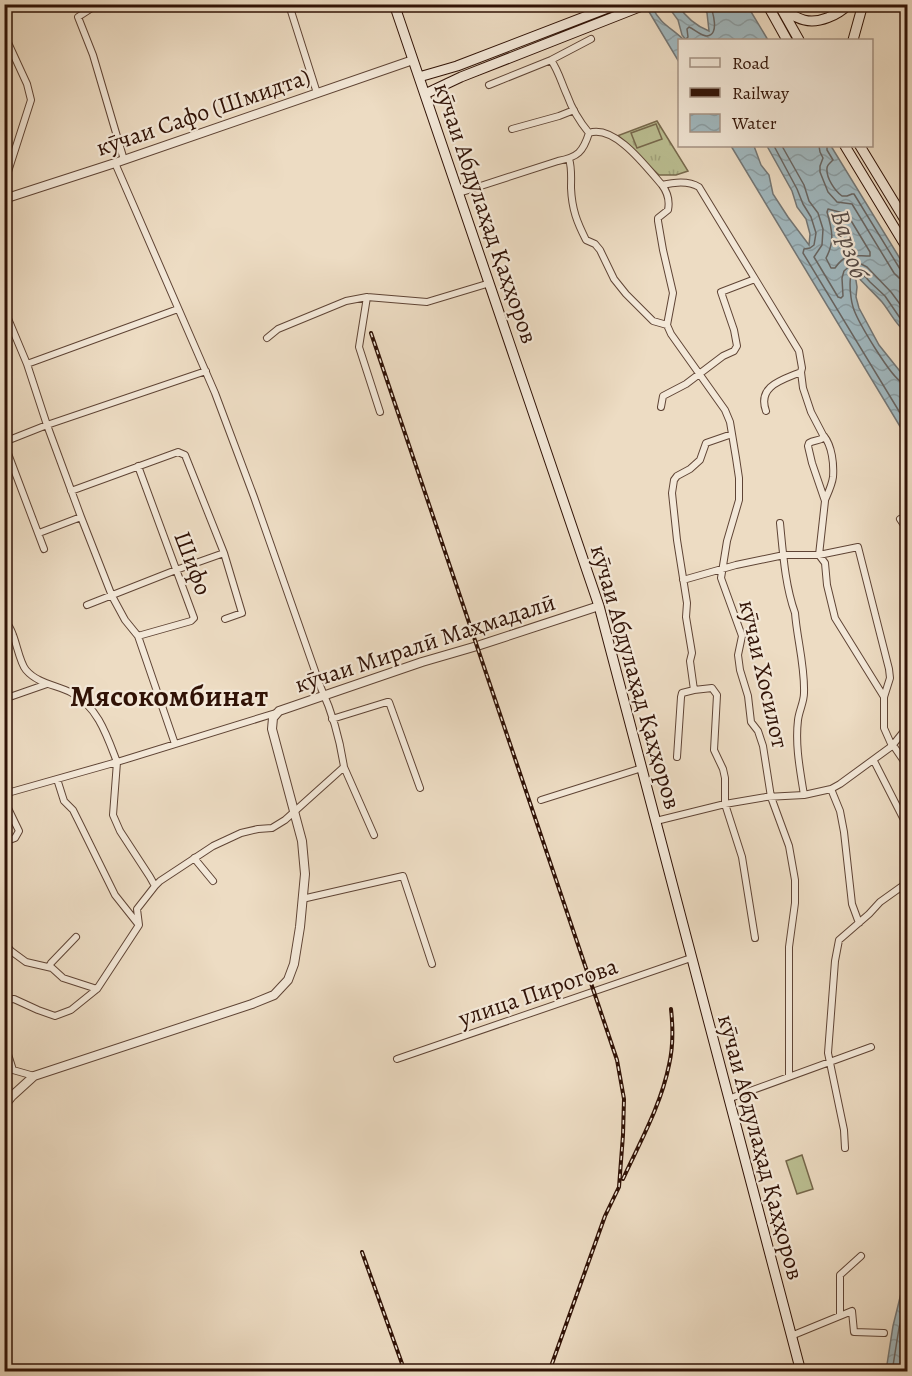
<svg xmlns="http://www.w3.org/2000/svg" width="912" height="1376" font-family="Alegreya,serif">
  <style>
    .park { fill: url(#park-tufts); stroke: #76684c; stroke-width: 1.5 }
    .pitch { fill: #bbbf92; stroke: #76684c; stroke-width: 1.5 }
    .water { fill: url(#water-waves); stroke: #737675; stroke-width: 1.5 }
    .lines { fill: none; stroke-linecap: round; stroke-linejoin: round }
    .shore { stroke: #686562; stroke-width: 1.5 }
    .minor-casing { stroke: #5f4435; stroke-width: 8 }
    .tertiary-casing { stroke: #5f4435; stroke-width: 10 }
    .secondary-casing { stroke: #301206; stroke-width: 11 }
    .minor { stroke: #f3e8d8; stroke-width: 6 }
    .tertiary { stroke: #f3e8d8; stroke-width: 8 }
    .secondary { stroke: #f3e8d8; stroke-width: 9 }
    .rail-casing { stroke: #301206; stroke-width: 4 }
    .rail { stroke: #f3e8d8; stroke-width: 1.5; stroke-dasharray: 4.5; stroke-linecap: butt }
    .labels { text-anchor: middle; stroke-width: 4.5; stroke-linejoin: round; paint-order: stroke }
    .street-label { font-size: 24px; fill: #301206; stroke: #f3e8d8 }
    .water-label { font-size: 26px; font-style: italic; fill: #574c47; stroke: #f3e8d8 }
    .district-label { font-size: 30px; font-weight: bold; fill: #301206; stroke: #f3e8d8 }
  </style>
  <defs>
    <pattern id="park-tufts" width="24" height="20" patternUnits="userSpaceOnUse" patternTransform="scale(1.5)"><rect width="24" height="20" fill="#bbbf92"/><path d="M3 7l-1-3M5 7V3M7 7l1-3M15 17l-1-3M17 17v-4M19 17l1-3" fill="none" stroke="#a1a37c"/></pattern>
    <pattern id="water-waves" width="16" height="10" patternUnits="userSpaceOnUse" patternTransform="scale(1.5)"><rect width="16" height="10" fill="#a0b8bf"/><path d="M0 5q4-4 8 0t8 0" fill="none" stroke="#8a9da3"/></pattern>
  </defs>
  <rect width="100%" height="100%" fill="#eddcc3"/>
  <filter id="stains"><feTurbulence type="fractalNoise" baseFrequency=".00333" numOctaves="4"/><feColorMatrix values="0 0 0 0 .2 0 0 0 0 .09 0 0 0 0 .02 0 0 0 .5 -.17"/></filter>
  <radialGradient id="worn" r=".72"><stop offset=".6" stop-color="#630" stop-opacity="0"/><stop offset="1" stop-color="#630" stop-opacity=".3"/></radialGradient>
  <path class="park" d="M657,121l31,50 -12,4h-17l-42,-39z"/>
  <path class="pitch" d="M656,124l6,15 -25,9 -6,-15z
    M802,1155l11,34 -16,5 -11,-33z"/>
  <path class="water" d="M667,5h11c7,11 18,21 31,26l-2,-18 -5,-8h45l21,35h-82l-4,-5 -4,-15z
    M653,8c6,15 20,21 31,32h-4l-1,22 -31,-52z
    M731,146h23l7,19 8,10 4,19 15,23 21,28 1,-11 -4,-15 -9,-12 -5,-16 -25,-45h64l76,124v63c-11,-7 -16,-20 -25,-31 -8,-9 -18,-18 -27,-28l2,13 -1,10 3,11 20,37 28,35v58z
    M907,1269v102h-21l7,-45z"/>
  <g class="lines">
    <path class="shore" d="M685,40l3,-3 -1,-8 2,-2c5,2 12,9 18,9 13,-1 6,-25 2,-32
      M774,146l23,43 6,15 8,13 5,16 -2,12 -4,3 -6,1 -1,4 105,173
      M782,146l22,39 5,16 9,12 5,16 -1,16 -8,12 24,40 3,1 2,-2 -1,-18 2,-7 8,-7h9l6,3 24,25 17,23
      M819,146l1,6 3,6 -3,8v6l8,20 9,10 15,2 42,69 5,5 9,1
      M827,146v4l6,10c-2,2 -6,5 -6,8 -1,10 8,23 15,28h5l5,-2h2l46,75 3,2 5,1
      M828,209l19,5 23,38v4c-17,0 -24,-4 -35,12h-4l-5,-10c9,-16 6,-29 1,-46z
      M908,326l-8,-8 -15,-22 -15,-14 -8,-9 -5,-2 -5,2c-4,8 -1,29 2,37 5,13 37,68 49,73 1,1 3,0 5,1
      M892,1372l7,-44 9,-30"/>
    <g class="minor-casing">
      <path id="minor" d="M98,4l-20,13 15,38 31,105
        M290,8l27,85
        M4,34l23,50 4,16 -27,84
        M551,60c8,12 10,22 16,35 5,14 13,27 22,38
        M489,85l62,-25 40,-21
        M512,129l47,-13 15,-6
        M569,159c3,9 2,19 2,29 1,22 6,34 15,52l9,4 5,6 14,29 12,15 27,27 14,4 4,9 54,76 5,12 6,36 3,20v22l-12,41 -6,37 21,58 -4,19 2,15 8,26 3,26 7,9 5,15 8,51 18,49 6,34v23l-6,44v129
        M115,163l100,230 39,104 67,191c11,24 19,52 23,79l-59,53 -13,8 -14,1 -17,4 -28,13 -53,35 -5,5
        M662,185c6,8 8,15 6,25l-10,8v3l5,29 10,43 -6,32
        M459,193l99,-32c20,-4 25,-9 31,-28 26,-9 58,35 73,52 12,-3 26,-5 37,2l100,164 3,17 -1,4 2,16 8,24 12,23v3c-4,3 -9,2 -14,5l-1,3 4,17 13,38 -6,54 6,8 2,22 8,33 49,79
        M367,297l-8,50 21,65
        M4,309l23,55 20,61 34,92 31,79 13,24 13,16 37,108
        M267,338l11,-9 68,-28 21,-4 60,5 63,-19
        M27,364l151,-55
        M661,407l2,-11 23,-12 37,-28 11,-5 3,-5 -3,-16 -13,-38 34,-13
        M766,411c-9,-25 16,-31 35,-39
        M824,436c8,10 10,28 9,41 -1,8 -5,16 -8,23
        M4,442l43,-17 159,-54
        M4,443l40,106
        M138,466l56,152 -3,3 -53,15
        M71,491l107,-39 7,3 39,98 18,60 -17,6
        M900,519l8,12
        M780,523c3,30 5,62 15,90 2,26 10,53 9,80 0,9 -5,18 -6,27 -3,25 2,50 6,75
        M39,533l42,-16
        M87,605l89,-35 48,-17
        M4,619c4,5 7,10 9,16 4,10 7,28 13,35 12,14 31,15 46,23 26,14 35,43 45,69l-113,32
        M694,690l18,-2 5,7 -3,55 9,19 2,9v26l17,53 13,81
        M4,699l43,-15
        M332,719l55,-17h2l31,86
        M908,726l-16,20 3,2 13,19
        M677,757l4,-60 1,-4 12,-3 -4,-29 2,-8 -6,-36 1,-14 -10,-63 -5,-47 2,-13 3,-4 13,-7 10,-9 6,-17 26,-9
        M874,761l29,57
        M344,767l30,68
        M57,779l7,22 9,9 6,12 36,73 23,29
        M831,789l9,22 4,21 8,72 7,19
        M4,800l15,31 -4,7 -11,4
        M541,800l101,-32
        M656,821l69,-17 41,-7 38,-2 27,-6 9,-5 52,-38 -8,-18v-31l6,-19 -1,-9 -31,-122 -39,8h-35l-48,10 -53,15
        M194,858l19,23
        M302,899l101,-23 29,88
        M4,943l7,8 15,11 26,6 11,10 34,11
        M49,967l2,-4 25,-26
        M4,1000l10,-1 24,11 17,6 16,-6 26,-21 42,-64 -2,-16 18,-23 -5,-9 -30,-46 -7,-16 4,-53 162,-50
        M4,1042l9,28
        M397,1059l294,-101
        M4,1070h9l21,6
        M728,1099l143,-52
        M845,1148l-1,-18 -16,-77 7,-92 4,-21 30,-26 11,-12 28,-20
        M840,1315v-40l21,-19
        M791,1336l61,-25 2,21 30,1"/>
    </g>
    <g class="tertiary-casing">
      <path id="tertiary" d="M4,199l111,-36 298,-103
        M4,1106l8,-10 22,-20 218,-72 22,-9 14,-15 6,-16 6,-37 5,-53 -3,-33 -30,-112 1,-11 6,-7 143,-49 55,-16 122,-40"/>
    </g>
    <g class="secondary-casing">
      <path id="secondary" d="M394,4l205,602 202,766
        M767,4l20,36
        M781,8l18,32
        M782,9c7,4 14,9 22,11 15,4 34,-5 45,-16
        M853,40l10,-36
        M419,77l38,-11 161,-62
        M425,94l36,-17 186,-73
        M845,146l63,104
        M860,146l48,79"/>
    </g>
    <use href="#minor" class="minor"/>
    <use href="#tertiary" class="tertiary"/>
    <use href="#secondary" class="secondary"/>
    <g class="rail-casing">
      <path id="rail" d="M371,333l246,727 7,39 -1,36 -4,52 -14,29 -56,156
        M623,1179c17,-37 38,-74 46,-114 4,-17 4,-38 2,-56
        M362,1252l43,120"/>
    </g>
    <use href="#rail" class="rail"/>
  </g>
  <g class="labels">
    <g class="street-label">
      <text transform="translate(203 112) rotate(-19)" y="8">кӯчаи Сафо (Шмидта)</text>
      <text transform="translate(486 213) rotate(71)" y="8">кӯчаи Абдулаҳад Қаҳҳоров</text>
      <text transform="translate(193 563) rotate(69)" y="8">Шифо</text>
      <text transform="translate(425 643) rotate(-18)" y="8">кӯчаи Миралӣ Маҳмадалӣ</text>
      <text transform="translate(764 674) rotate(77)" y="8">кӯчаи Хосилот</text>
      <text transform="translate(636 677) rotate(74)" y="8">кӯчаи Абдулаҳад Қаҳҳоров</text>
      <text transform="translate(538 992) rotate(-19)" y="8">улица Пирогова</text>
      <text transform="translate(761 1147) rotate(75)" y="8">кӯчаи Абдулаҳад Қаҳҳоров</text>
    </g>
    <g class="water-label">
      <text transform="translate(850 244) rotate(73)" y="9">Варзоб</text>
    </g>
    <g class="district-label">
      <text x="169" y="706">Мясокомбинат</text>
    </g>
  </g>
  <rect width="912" height="1376" fill="none" stroke="#eddcc3" stroke-width="24"/>
  <rect x="6" y="6" width="900" height="1364" fill="none" stroke="#301206" stroke-width="3"/>
  <rect x="12" y="12" width="888" height="1352" fill="none" stroke="#301206" stroke-width="1.5"/>
  <rect x="678" y="39" width="195" height="108" fill="#f3e8d8" stroke="#a59284" stroke-width="1.5"/>
  <rect x="690" y="58" width="30" height="9" fill="#f3e8d8" stroke="#a59284" stroke-width="1.5"/>
  <text x="732" y="69" font-size="18" fill="#301206">Road</text>
  <rect x="690" y="88" width="30" height="9" fill="#301206" stroke="#a59284" stroke-width="1.5"/>
  <text x="732" y="99" font-size="18" fill="#301206">Railway</text>
  <rect x="690" y="114" width="30" height="18" fill="url(#water-waves)" stroke="#a59284" stroke-width="1.5"/>
  <text x="732" y="129" font-size="18" fill="#301206">Water</text>
  <rect width="100%" height="100%" filter="url(#stains)"/>
  <rect width="100%" height="100%" fill="url(#worn)"/>
</svg>
